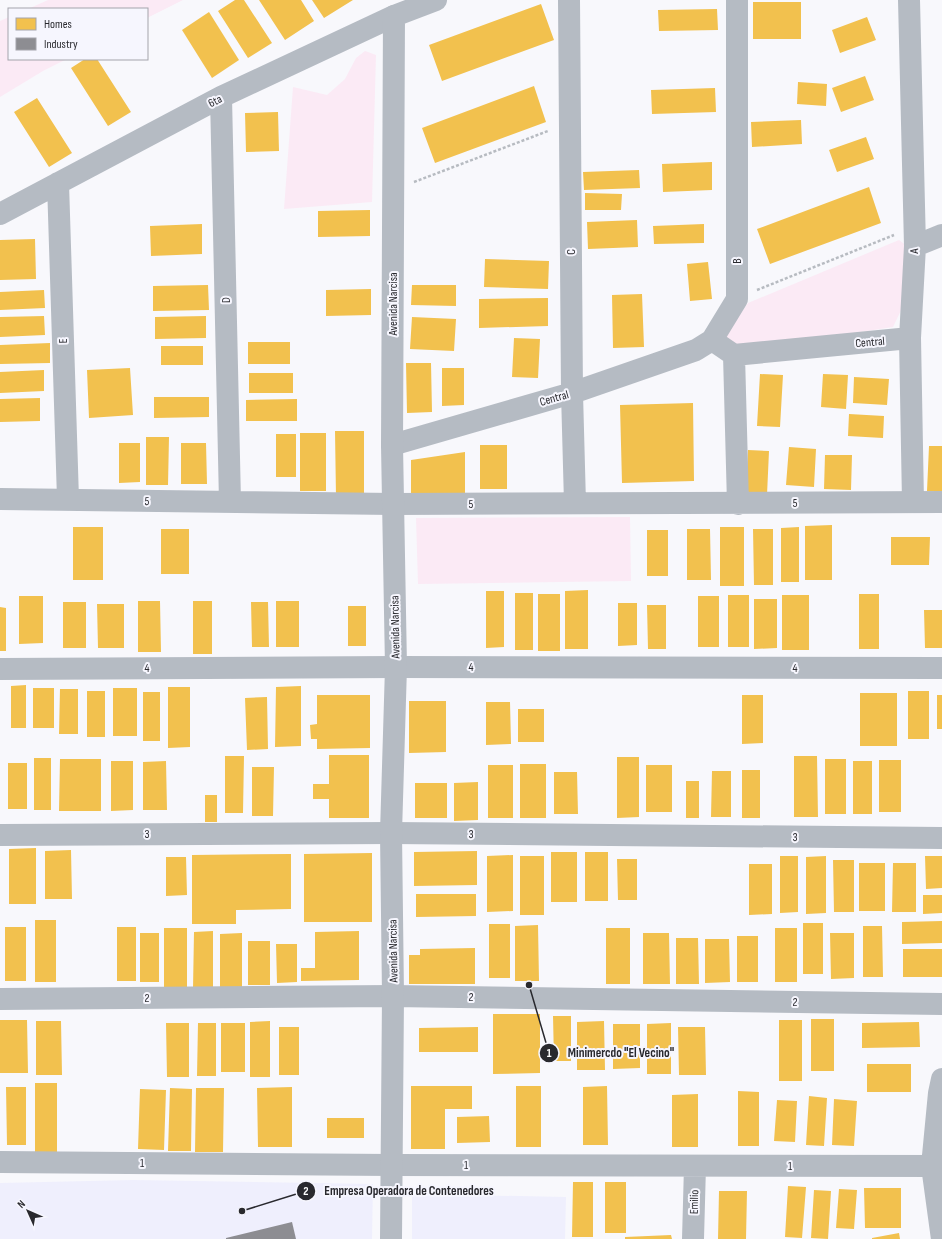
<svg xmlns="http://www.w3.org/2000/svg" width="942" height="1239" font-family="'Sofia Sans Condensed',sans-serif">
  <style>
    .built { fill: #efeffd }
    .green { fill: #fbeaf5 }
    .homes { fill: #f2c14e }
    .industry { fill: #8d8d92 }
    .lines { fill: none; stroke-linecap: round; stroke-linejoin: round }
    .path { stroke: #b7bbc1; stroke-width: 2.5; stroke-dasharray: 3 2; stroke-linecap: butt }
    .minor { stroke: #b5bbc3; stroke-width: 22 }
    .tertiary { stroke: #b5bbc3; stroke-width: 22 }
    .labels { text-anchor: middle; stroke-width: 4; stroke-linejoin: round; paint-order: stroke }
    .street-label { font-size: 12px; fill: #29292e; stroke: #f6f6fe }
    .leader { fill: none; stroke: #29292e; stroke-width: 1.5 }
    .callout-dot { fill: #29292e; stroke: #f6f6fe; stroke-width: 1.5 }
    .mark-label { font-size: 12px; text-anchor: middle; font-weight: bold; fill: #fff }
    .callout-label { font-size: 13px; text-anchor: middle; font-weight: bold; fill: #29292e; stroke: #f6f6fe; stroke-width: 4; stroke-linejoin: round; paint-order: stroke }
  </style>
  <rect width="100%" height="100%" fill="#f8f8fc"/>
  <path class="built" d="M133,1180l240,4 -1,55h-372v-56z
    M412,1194l154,3 -1,42h-153z"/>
  <path class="green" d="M48,0h135l-36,18v-9h-119z
    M9,17v42h58l-24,12 -43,26v-76z
    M365,51l11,4 -4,147 -88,7 9,-122 34,8 18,-16 11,-21z
    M899,240l8,6v52l-14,29 -45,7 -115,11 -8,-10 23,-32z
    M630,517l1,64 -213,3 -2,-66z"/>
  <path class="homes" d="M235,0h9l28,43 -24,15 -30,-47z
    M259,0h42l13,21 -29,19z
    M312,0h41l-29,18z
    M753,2h48v37h-48z
    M541,4l13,36 -112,41 -13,-36z
    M717,9l1,21 -59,1 -1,-21z
    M209,12l30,48 -27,18 -30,-48z
    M867,17l9,23 -36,13 -8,-23z
    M85,59h12l34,53 -23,14 -37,-58z
    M865,76l9,24 -33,12 -9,-24z
    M798,82l29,2 -1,22 -29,-2z
    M534,86l12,36 -111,41 -13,-35z
    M715,88l1,24 -64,2 -1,-24z
    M37,98l35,55 -23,14 -35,-55z
    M278,112l1,39 -33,1 -1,-39z
    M801,120l1,24 -50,3 -1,-25z
    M866,137l8,22 -37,13 -8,-22z
    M712,162v28l-49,2 -1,-28z
    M639,170l1,18 -56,2 -1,-18z
    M869,187l12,36 -111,41 -13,-35z
    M585,193l37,1 -1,16h-36z
    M370,210v26l-52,1v-26z
    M637,220l1,27 -50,2 -1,-27z
    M202,224v30l-51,2 -1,-30z
    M704,224v19l-50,1 -1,-18z
    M35,239l1,40 -36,1v-40z
    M485,259l64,2 -1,28 -64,-2z
    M708,262l4,37 -22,2 -3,-37z
    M208,285l1,25 -56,1v-25z
    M412,285h44v21l-45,-1z
    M371,289v26l-45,1v-26z
    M44,290l1,18 -45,2v-18z
    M642,294l2,53 -31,1 -1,-53z
    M548,298v28l-69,2v-29z
    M44,316l1,19 -45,2v-20z
    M206,316v22l-51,1v-22z
    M412,317l44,2 -2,32 -44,-2z
    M514,338l26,1 -2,39 -26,-1z
    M248,342h42v22h-42z
    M50,343v20l-50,1v-19z
    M161,346h42v19h-42z
    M406,363h25l1,49 -25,1z
    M130,368l3,47 -44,3 -2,-48z
    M442,368h22v37l-22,1z
    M44,370v21l-44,2v-21z
    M249,373h44v20h-44z
    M760,374l23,1 -3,52 -23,-1z
    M823,374l25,1 -2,34 -25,-2z
    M854,377l35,2 -2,26 -34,-2z
    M154,397h55v20l-55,1z
    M40,398v23l-40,1v-23z
    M297,399v22h-51v-21z
    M693,403l1,78 -72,2 -2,-78z
    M849,414l35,2 -1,22 -35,-2z
    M335,431h29v66h-28z
    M300,433h26v58h-26z
    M276,434h20v43h-20z
    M146,437h23l-1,48h-22z
    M119,443h21v39l-21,1z
    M181,443h25l1,41h-26z
    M480,445h27v44h-27z
    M929,446h13v45h-15z
    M789,447l27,2 -2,38 -28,-2z
    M748,450l21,1 -2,44h-21z
    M465,452v43l-54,-2v-33z
    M825,455h27l-1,35 -27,-1z
    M832,525v55h-27v-54z
    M73,527h30v53h-30z
    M720,527h24v59h-24z
    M799,527v55h-18v-54z
    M161,529h28v45h-28z
    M687,529h23l1,51h-24z
    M753,529h20v56h-19z
    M647,530h21v46h-21z
    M891,537h39l-1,28h-38z
    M588,590v59h-23v-58z
    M486,591h18v56l-18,1z
    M515,593h18v57h-18z
    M538,594h22v57h-22z
    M859,594h20v55h-20z
    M728,595h21v52h-21z
    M782,595h27v55h-27z
    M19,596h24v47l-24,1z
    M698,596h21v51h-21z
    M754,599h23v49l-23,1z
    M138,601h22l1,51h-23z
    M193,601h19v53h-19z
    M276,601h23v46h-23z
    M63,602h23v46h-23z
    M251,602h17l1,45h-17z
    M618,603h19v42l-19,1z
    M97,604h27v44h-26z
    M647,605h19v44h-18z
    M348,606h18v40h-18z
    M0,607l6,1v43h-6z
    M924,610h18v38h-17z
    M26,685v43h-15v-42z
    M301,686v60l-26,1 1,-60z
    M168,687h22v60l-22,1z
    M33,688h21v40h-21z
    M113,688h24v48h-24z
    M60,689h18v45h-19z
    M87,691h18v46h-18z
    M908,691h21v48h-21z
    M143,692h17v49h-17z
    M860,693h37v53h-37z
    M317,695h53v53l-53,1v-10h-6l-1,-14 7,-1z
    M742,695h21v48l-21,1z
    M937,695h5v34h-5z
    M267,697l1,52 -21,1 -2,-52z
    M409,701h37v51l-37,1z
    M486,702h24l1,42 -25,1z
    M518,709h26v33h-26z
    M329,755h40v63h-40v-19h-16v-15h16z
    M225,756h19l-1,57h-18z
    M794,756h23l1,61h-24z
    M617,757h22v60l-22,1z
    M34,758h17v52h-17z
    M60,759h41v52h-42z
    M825,759h21v55h-21z
    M879,760h22v52h-22z
    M111,761h22v49l-22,1z
    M166,761l1,49h-24v-48z
    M853,761h19v53h-19z
    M8,763h19v46h-19z
    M520,764h26v54h-26z
    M488,765h25v53h-25z
    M646,765h26v47h-26z
    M252,767h22l-1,49h-21z
    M742,770h18v48h-18z
    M712,771h19v46h-20z
    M554,772h23l1,42h-24z
    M686,781h13v37h-13z
    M478,782v38l-24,1v-38z
    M415,783h32v35h-32z
    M205,795h12v27h-12z
    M36,848v56h-27v-55z
    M71,850l1,49h-27v-48z
    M477,851v34l-63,1v-34z
    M551,852h26v50h-26z
    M585,852h23v49h-23z
    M372,853v69h-68v-68z
    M291,854v55l-55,1v14h-44v-69z
    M513,855v56l-26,1v-56z
    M520,856h24v59h-24z
    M780,856h18v56l-18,1z
    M826,856v57l-20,1v-57z
    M925,856h17v32l-16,1z
    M166,857h20l1,38 -21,1z
    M617,859h20v41h-19z
    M833,860h21v52h-20z
    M859,863h26v48h-26z
    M893,863h23v49h-24z
    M749,864h23v50l-23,1z
    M416,894h60v22l-60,1z
    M923,895h19v18l-19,1z
    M35,920h21v62h-21z
    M942,921v22l-40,1v-22z
    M803,923h20v51h-20z
    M489,924h21v54h-21z
    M538,925l1,56h-24v-55z
    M863,926h19l1,51h-20z
    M5,927h21v54h-21z
    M117,927h19v54h-19z
    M164,928h23v60l-23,1z
    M606,928h24v56h-24z
    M775,928h22v54h-22z
    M213,931v58h-20l1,-57z
    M359,931v49l-58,1v-13h14v-36z
    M140,933h19v49h-19z
    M242,933v55h-22v-54z
    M643,933h26l1,51h-27z
    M830,933h24v45l-23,1z
    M737,936h21v46h-21z
    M676,938h22l1,46h-23z
    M705,939h24l1,43 -25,1z
    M248,941h22v44h-22z
    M276,944h21v38l-20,1z
    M475,948v36h-66v-29h11v-6z
    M903,949h39v28h-39z
    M493,1014h47v59l-47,1z
    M553,1016h18v45h-17z
    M811,1019h23v52h-23z
    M0,1020h27l1,53h-28z
    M779,1020h23v61h-23z
    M36,1021h25l1,54h-26z
    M270,1021v56h-20v-55z
    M604,1021l1,49h-28v-48z
    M919,1022l1,25 -58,1v-25z
    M166,1023h23v54h-22z
    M198,1023h18v53h-19z
    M221,1023h24v49h-24z
    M671,1023v51h-24v-50z
    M613,1024h27v44l-27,1z
    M279,1027h20v48h-20z
    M478,1027v25h-59v-24z
    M678,1027h27l1,48h-27z
    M867,1064h44v28h-44z
    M35,1083h22v69h-22z
    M411,1086h61v23h-27v40h-34z
    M516,1086h25v61h-25z
    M607,1086l1,59h-25v-58z
    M6,1087h20v58h-19z
    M292,1087v60h-34l-1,-59z
    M170,1088l22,1 -1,62h-23z
    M196,1088h28l-1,64h-28z
    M140,1089l26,1 -2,60 -26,-1z
    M738,1091l21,1v54h-21z
    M698,1094v53h-26v-52z
    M809,1096l18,2 -3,48 -18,-1z
    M834,1099l23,2 -3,45 -22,-1z
    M777,1100l20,1 -2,41 -21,-1z
    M489,1116l1,26 -33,1v-26z
    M327,1118h37v20h-37z
    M573,1182h20v55h-21z
    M605,1182h21v51h-21z
    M788,1186l18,1 -4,51 -17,-1z
    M864,1188h37v40h-36z
    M839,1189l18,1 -3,39 -18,-1z
    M814,1190l17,1 -3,48 -17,-1z
    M719,1191h28l-1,48h-28z
    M899,1233l1,6h-28v-1z
    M671,1235l1,4h-47v-2z"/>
  <path class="industry" d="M292,1222l4,17h-70v-1z"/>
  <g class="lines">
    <path class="path" d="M414,182l134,-51
      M757,290l137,-55"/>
    <path class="minor" d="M569,0l3,393 3,110
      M737,0v299l-25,41 22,15 4,149
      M909,0l6,246 -5,92 3,164
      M221,97l9,405
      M58,183l10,316
      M0,214l221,-117 173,-81
      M915,246l27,-11
      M734,355l176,-17
      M392,445l180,-52 124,-43 16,-10
      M0,499l393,5 549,-2
      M0,669l396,-2 546,1
      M0,835l391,-2 551,5
      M0,999l393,-3 549,8
      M0,1162l392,3 550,1
      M693,1239l2,-73
      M942,1239l-10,-73 7,-73 3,-14"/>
    <path class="tertiary" d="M391,1239l2,-243 -2,-163 5,-166 -4,-222 2,-429 42,-16"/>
  </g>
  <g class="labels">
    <g class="street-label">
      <text transform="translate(215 101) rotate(-27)" y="4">6ta</text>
      <text transform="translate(914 251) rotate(-88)" y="4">A</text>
      <text transform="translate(571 252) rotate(-91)" y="4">C</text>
      <text transform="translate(737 261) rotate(-90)" y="4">B</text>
      <text transform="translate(226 300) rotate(-91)" y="4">D</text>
      <text transform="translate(393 304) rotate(-90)" y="4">Avenida Narcisa</text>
      <text transform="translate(63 341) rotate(-92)" y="4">E</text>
      <text transform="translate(870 342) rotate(-5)" y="4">Central</text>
      <text transform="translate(554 398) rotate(-16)" y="4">Central</text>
      <text transform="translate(147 501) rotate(1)" y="4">5</text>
      <text transform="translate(795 503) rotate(-1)" y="4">5</text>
      <text x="471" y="508">5</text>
      <text transform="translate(395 627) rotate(-91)" y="4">Avenida Narcisa</text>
      <text x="471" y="671">4</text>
      <text x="147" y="672">4</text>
      <text x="795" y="672">4</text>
      <text x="147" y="838">3</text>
      <text transform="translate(471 834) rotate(1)" y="4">3</text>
      <text transform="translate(795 837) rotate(1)" y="4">3</text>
      <text transform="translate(393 951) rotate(-91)" y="4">Avenida Narcisa</text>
      <text transform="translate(471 997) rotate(1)" y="4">2</text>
      <text x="147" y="1002">2</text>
      <text transform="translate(795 1002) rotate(1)" y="4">2</text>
      <text x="142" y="1167">1</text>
      <text x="466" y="1169">1</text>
      <text x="790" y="1170">1</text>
      <text transform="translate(694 1202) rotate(-89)" y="4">Emilio</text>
    </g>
  </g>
  <path class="leader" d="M529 985L549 1053M242 1211L306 1191"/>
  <g class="callout-dot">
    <circle cx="529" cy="985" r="4"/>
    <circle cx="242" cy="1211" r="4"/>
    <circle cx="549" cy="1053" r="10"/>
    <circle cx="306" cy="1191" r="10"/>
  </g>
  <g class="mark-label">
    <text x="549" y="1057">1</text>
    <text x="306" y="1195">2</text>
  </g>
  <g class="callout-label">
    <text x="621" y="1057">Minimercdo "El Vecino"</text>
    <text x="409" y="1195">Empresa Operadora de Contenedores</text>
  </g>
  <rect x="8" y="8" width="140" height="52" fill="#f6f6fe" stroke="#a4a4ab"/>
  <rect x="16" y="18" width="20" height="12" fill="#f2c14e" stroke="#a4a4ab"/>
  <text x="44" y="28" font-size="12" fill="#29292e">Homes</text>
  <rect x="16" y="38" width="20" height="12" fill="#8d8d92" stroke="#a4a4ab"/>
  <text x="44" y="48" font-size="12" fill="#29292e">Industry</text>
  <g transform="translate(28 1211) rotate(315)" stroke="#f6f6fe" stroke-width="3" paint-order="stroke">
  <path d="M0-3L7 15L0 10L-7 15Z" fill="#29292e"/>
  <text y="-6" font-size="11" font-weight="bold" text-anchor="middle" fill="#29292e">N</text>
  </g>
</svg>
